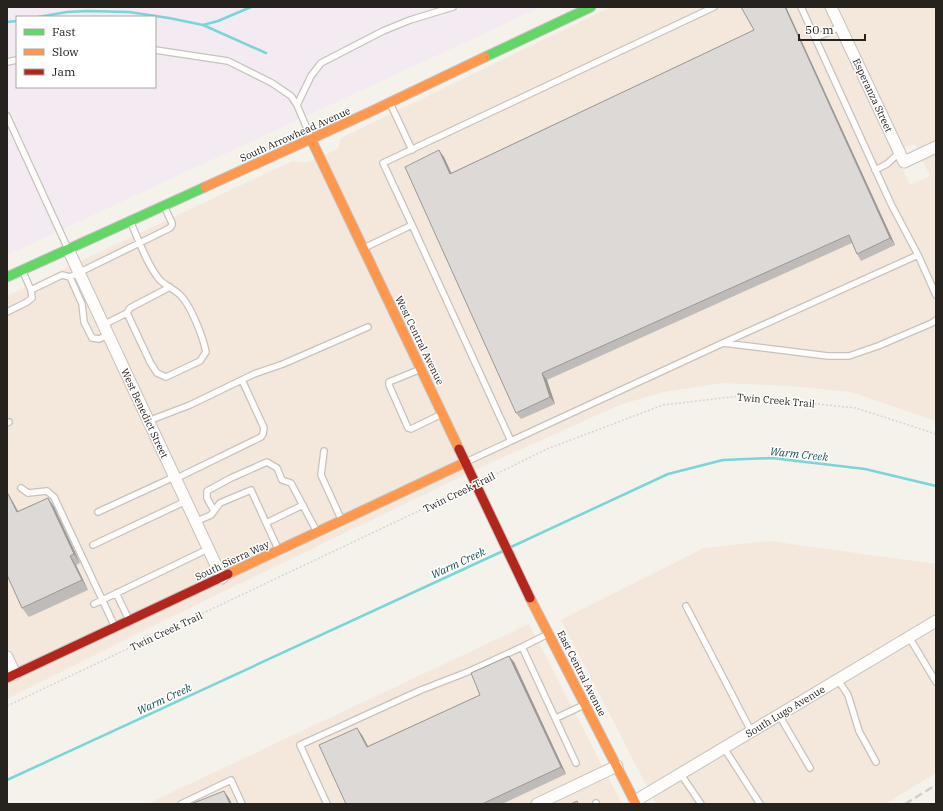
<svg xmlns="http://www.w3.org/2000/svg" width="943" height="811" font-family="'IBM Plex Serif',serif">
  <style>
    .commercial { fill: #f4eaf1; fill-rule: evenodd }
    .industrial { fill: #f4e7db }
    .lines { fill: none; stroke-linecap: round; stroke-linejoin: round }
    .stream { stroke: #78d5d8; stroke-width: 2.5 }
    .lane-casing { stroke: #c5c3bd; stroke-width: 8 }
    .street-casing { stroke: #c5c3bd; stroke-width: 13 }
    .fast-casing { stroke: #c5c3bd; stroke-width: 11 }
    .slow-casing { stroke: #c5c3bd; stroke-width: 11 }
    .jam-casing { stroke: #c5c3bd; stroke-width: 11 }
    .path { stroke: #d6d4d2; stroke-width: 1.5; stroke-dasharray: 2 2; stroke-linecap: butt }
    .lane { stroke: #fefdfc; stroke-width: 5.5 }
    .street { stroke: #fefdfc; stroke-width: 11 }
    .fast { stroke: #63d668; stroke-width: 9 }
    .slow { stroke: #ff974d; stroke-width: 9 }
    .jam { stroke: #b3261e; stroke-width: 9 }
    .rail { stroke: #cfcdcc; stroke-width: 2.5; stroke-dasharray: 8 4; stroke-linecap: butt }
    .wall { fill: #bebbb8 }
    .shaded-wall { fill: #9b9896 }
    .building { fill: #ddd9d6; stroke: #9b9896 }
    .labels { text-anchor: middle; stroke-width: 3; stroke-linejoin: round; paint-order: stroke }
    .street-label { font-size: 10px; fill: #26231f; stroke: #fff }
    .water-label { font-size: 11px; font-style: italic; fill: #164f52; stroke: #fff }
  </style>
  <rect width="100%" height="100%" fill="#f5f2eb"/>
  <path class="commercial" d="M7,7h534l-534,248zM17,17h138v70h-138z"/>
  <path class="industrial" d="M611,7h214l85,178 20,-9 -15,-32 -12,4 -64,-141h97v414l-85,-29 -61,-6 -68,-3 -58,9 -42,12 -141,63 -310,150 -164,82v-403l285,-135 14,2 32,-14 3,-11z
    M769,541l167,23v209l-51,31h-229l-95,-184 143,-72z
    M529,624l93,180h-475z"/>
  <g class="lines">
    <path class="stream" d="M38,17l29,-5 20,-1 42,1 40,6 34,7 15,-4 33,-14
      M7,22l10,-1
      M203,25l63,28
      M511,547l157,-73 55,-14 49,-2 93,11 71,17
      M7,780l496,-229"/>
    <g class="lane-casing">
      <path id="lane" d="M815,38l25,-11
        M155,50l73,11 44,22 19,13 6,9 14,33
        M7,62l10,-2
        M390,103l22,47
        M297,105l14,-29 10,-13 62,-32 27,-11 43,-13
        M7,116l61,133
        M875,170l12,-6 13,-12
        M130,221c9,19 16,42 29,58 6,7 16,10 22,17 10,10 22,41 25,56l-6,9 -34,16 -9,-4 -7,-11 -23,-49 3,-5 40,-21
        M412,225l99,216 -45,21
        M364,248l48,-23 -29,-62 331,-156
        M918,255l18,40
        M23,272l8,18
        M70,277l12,27 2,18 8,16 7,1 9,-4
        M7,312l20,-10 5,-4 -1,-8 31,-15 8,2 100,-49 2,-3v-2l-8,-17
        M103,325l24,-12
        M723,343l105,13h21l29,-10 54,-23 4,-3
        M421,369l-32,13v3l19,43 3,1 31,-15
        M148,421l42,-16 64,-31 29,-10 85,-37
        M7,423l2,-1
        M511,441l212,-98 195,-88 -27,-51 -90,-197
        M324,451l-3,24 21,46
        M175,479l86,-42 2,-3 1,-6 -22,-48
        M21,488l7,5 19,-2 7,6 61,130
        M214,511l-7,-13v-7l24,-13 36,-16 10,6 5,12 9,3 26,49
        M98,512l76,-35
        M195,522l16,-7 9,-12 31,-13 27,59
        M266,523l37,-18
        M93,545l93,-44
        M116,593l13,27
        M94,604l114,-55
        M686,606l65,125
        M909,637l27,45
        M522,647l26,-13
        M838,680l10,15 11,36 17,31
        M779,715l31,53
        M556,718l28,-13
        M724,748l36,56
        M680,773l21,31
        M596,803v1
        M181,804l50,-24 11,24
        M327,804l-27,-59 121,-55 49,-19 52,-24 54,116"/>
    </g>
    <g class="street-casing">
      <path id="street" d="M831,7l73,155 32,-15
        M68,249l154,329
        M7,657l8,17
        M635,801l301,-180
        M537,804l80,-38"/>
    </g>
    <g class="fast-casing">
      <path id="fast" d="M485,57l106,-50
        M7,277l198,-90"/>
    </g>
    <g class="slow-casing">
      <path id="slow" d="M311,139l148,310
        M205,187l165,-75 115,-55
        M228,574l238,-112
        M530,598l106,206"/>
    </g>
    <g class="jam-casing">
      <path id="jam" d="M459,449l71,149
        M7,678l221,-104"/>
    </g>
    <path class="path" d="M486,479l61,-30 116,-44 77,-9 116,12 80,26
      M7,706l458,-217"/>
    <use href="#lane" class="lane"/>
    <use href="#street" class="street"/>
    <use href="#fast" class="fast"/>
    <use href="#slow" class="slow"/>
    <use href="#jam" class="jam"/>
    <path class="rail" d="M905,804l31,-19"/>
  </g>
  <path class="wall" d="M741,7h45l109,238 -34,16 -4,-7 -5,-11 -305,137 8,24 -34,15 -5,-6 -72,-256 7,16 303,-143z
    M48,498l6,9 26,56 -4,2 12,25 -59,27 -7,-9 -9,-106 5,9z
    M514,662l52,112 -64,30h-156l16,-69 6,11 112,-51z"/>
  <path class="shaded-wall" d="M785,7h1l109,238 -5,-7z
    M439,150l5,7 11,24 -5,-7z
    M542,373l5,7 8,24 -5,-7z
    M7,492l6,10 10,19 -6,-9z
    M48,498l6,9 26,56 -6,-9z
    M70,556l6,9 12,25 -6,-10z
    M509,656l5,6 52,112 -5,-7z
    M357,728l5,7 10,19 -5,-7z
    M224,791l5,7 3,6h-2z"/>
  <path class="building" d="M741,7h44l105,231 -33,16 -8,-19 -307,138 8,24 -34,16 -111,-246 34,-17 11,24 304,-144z
    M7,492l10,20 31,-14 26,56 -4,2 12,24 -60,28 -15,-33z
    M509,656l52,111 -79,37h-136l-27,-59 38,-17 10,19 113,-52 -9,-22z
    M224,791l6,13h-39z
    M577,801l1,3h-7z"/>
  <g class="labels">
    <g class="street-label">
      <text transform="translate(873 95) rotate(65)" y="4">Esperanza Street</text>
      <text transform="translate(295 134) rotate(-24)" y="4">South Arrowhead Avenue</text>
      <text transform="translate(420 340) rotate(64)" y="4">West Central Avenue</text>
      <text transform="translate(776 400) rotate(5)" y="4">Twin Creek Trail</text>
      <text transform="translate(145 413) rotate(65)" y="4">West Benedict Street</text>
      <text transform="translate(459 492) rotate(-26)" y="4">Twin Creek Trail</text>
      <text transform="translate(232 560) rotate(-25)" y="4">South Sierra Way</text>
      <text transform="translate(166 631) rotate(-25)" y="4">Twin Creek Trail</text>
      <text transform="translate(582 673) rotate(63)" y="4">East Central Avenue</text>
      <text transform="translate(785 711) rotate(-31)" y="4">South Lugo Avenue</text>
    </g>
    <g class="water-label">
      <text transform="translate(799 454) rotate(6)" y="4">Warm Creek</text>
      <text transform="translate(458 563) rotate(-25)" y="4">Warm Creek</text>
      <text transform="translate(164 699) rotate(-25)" y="4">Warm Creek</text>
    </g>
  </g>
  <rect width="943" height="811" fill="none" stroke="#26231f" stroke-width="16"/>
  <rect x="16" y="16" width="140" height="72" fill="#ffffff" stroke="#a8a7a5"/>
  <rect x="24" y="29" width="20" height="6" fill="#63d668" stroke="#a8a7a5"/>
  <text x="52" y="36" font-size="12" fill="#26231f">Fast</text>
  <rect x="24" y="49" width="20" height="6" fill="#ff974d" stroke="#a8a7a5"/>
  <text x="52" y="56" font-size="12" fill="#26231f">Slow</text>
  <rect x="24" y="69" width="20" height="6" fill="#b3261e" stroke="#a8a7a5"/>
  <text x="52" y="76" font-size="12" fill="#26231f">Jam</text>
  <path d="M799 34v6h66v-6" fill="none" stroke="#26231f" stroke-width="2"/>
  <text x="805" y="34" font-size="12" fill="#26231f" stroke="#ffffff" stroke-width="3" paint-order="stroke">50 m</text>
</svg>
